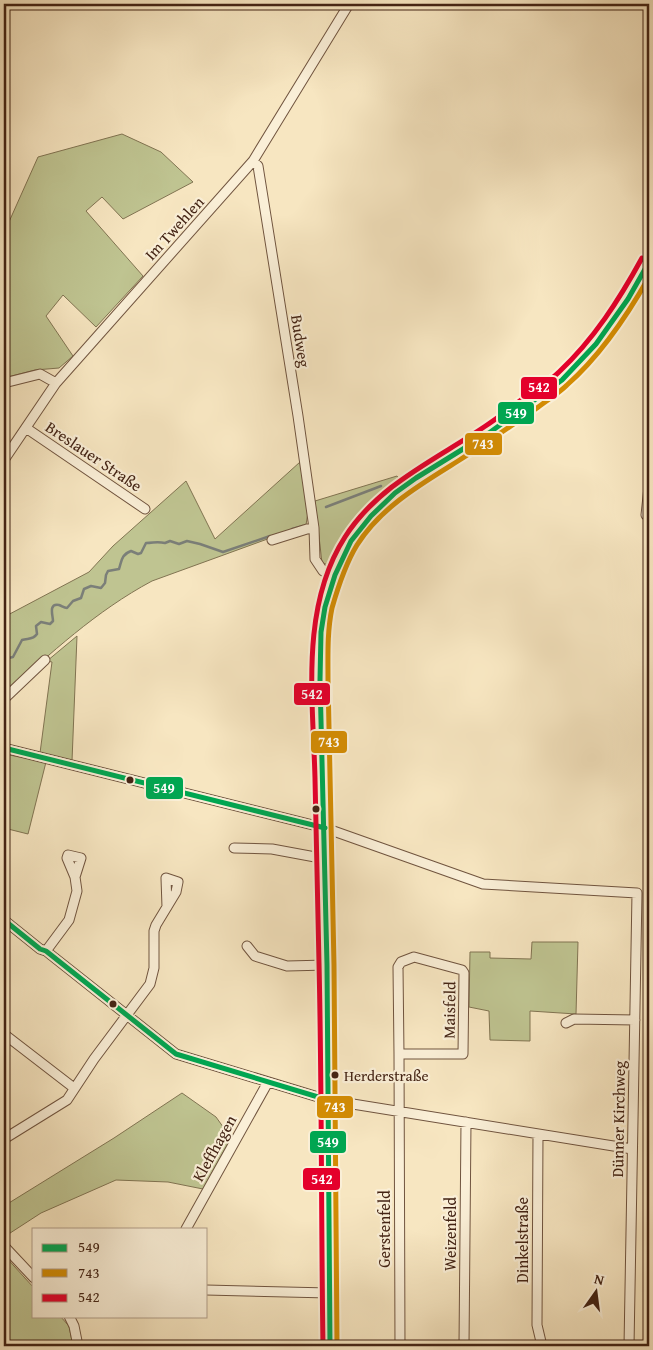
<svg xmlns="http://www.w3.org/2000/svg" width="653" height="1350" font-family="'Gentium Book Plus',serif">
  <style>
    .green { fill: #bfc491; stroke: #817452 }
    .lines { fill: none; stroke-linecap: round; stroke-linejoin: round }
    .stream { stroke: #7b7f79; stroke-width: 2.5 }
    .minor-casing { stroke: #70543f; stroke-width: 11 }
    .minor { stroke: #faefd7; stroke-width: 9 }
    .bus-1-casing { stroke: #faefd7; stroke-width: 9 }
    .bus-2-casing { stroke: #faefd7; stroke-width: 9 }
    .bus-3-casing { stroke: #faefd7; stroke-width: 9 }
    .bus-1 { stroke: #00a651; stroke-width: 5 }
    .bus-2 { stroke: #d38c04; stroke-width: 5 }
    .bus-3 { stroke: #e4002b; stroke-width: 5 }
    .bus-dot { fill: #432314; stroke: #faefd7; stroke-width: 2 }
    .labels { text-anchor: middle; stroke-width: 4.5; stroke-linejoin: round; paint-order: stroke }
    .bus-label { font-size: 15px; fill: #432314; stroke: #faefd7; text-anchor: start }
    .street-label { font-size: 16px; fill: #432314; stroke: #faefd7 }
    .line-badge { stroke: #faefd7; stroke-width: 2 }
    .badge-label { font-size: 14px; text-anchor: middle; font-weight: bold; fill: #fff }
  </style>
  <rect width="100%" height="100%" fill="#f7e6c1"/>
  <filter id="stains"><feTurbulence type="fractalNoise" baseFrequency=".004" numOctaves="4"/><feColorMatrix values="0 0 0 0 .2 0 0 0 0 .09 0 0 0 0 .02 0 0 0 .5 -.17"/></filter>
  <radialGradient id="worn" r=".72"><stop offset=".6" stop-color="#630" stop-opacity="0"/><stop offset="1" stop-color="#630" stop-opacity=".3"/></radialGradient>
  <path class="green" d="M122,134l39,18 32,30 -70,37 -21,-22 -16,14 57,65 -47,51 -33,-32 -17,21 27,40 -14,12 -24,2 -31,8v-145l34,-76z
    M300,462l8,50 -2,13 -154,56c-56,30 -101,72 -148,114v-78l85,-45 24,-26 73,-65 29,58z
    M397,476l2,3c-29,24 -53,51 -70,86l-7,-2 -7,-62z
    M77,636l-5,125 -32,-8 12,-91 -5,-1z
    M4,754l42,8 -18,72 -24,-6z
    M532,942h46l-2,72 -46,-3v30l-40,-1 -1,-29 -20,-4 1,-55h20v6l41,1z
    M182,1093l34,24 15,21 -28,51 -35,-7 -52,-2 -75,33 -37,24v-31l110,-68z
    M4,1255l30,33v28h26l9,10 4,20h-69z"/>
  <g class="lines">
    <path class="stream" d="M326,507l55,-21
      M292,529l11,-3
      M4,659l9,-2 9,-17c6,-2 11,0 15,-6l-1,-8 5,-4 9,2 3,-3c0,-5 -5,-18 6,-16 3,1 5,3 8,3l6,-7 8,-3 3,-9 7,-3 10,2 4,-5 1,-8 2,-4 11,-2c3,-9 2,-14 12,-18l7,3 3,-1 5,-10c8,0 10,-2 19,0l5,-2 9,3 8,-3 13,3 23,8 47,-16"/>
    <g class="minor-casing">
      <path id="minor" d="M253,161l5,5 40,250 16,112 1,31 8,12 12,4
        M4,383l36,-9 16,9
        M26,428l119,81
        M4,460l52,-77 197,-222 96,-157
        M646,515l3,-28
        M272,540l35,-11 7,-1
        M4,699l41,-39
        M4,748l321,80 158,56 154,9 -8,453
        M234,848l38,1 54,10
        M4,920l36,29 6,2 130,103 152,46 304,49
        M247,946l8,10 32,10 40,-1
        M46,951l23,-31 8,-29 -2,-14 6,-19 -13,-3 -1,3 8,19
        M566,1023l8,-4 61,1
        M4,1034l70,54
        M399,1054h64l1,-81 -2,-3 -48,-13 -13,5 -3,5 1,87 1,292
        M538,1134l-1,191 5,21
        M4,1139l63,-39 27,-41 56,-75 4,-16v-37l2,-6 20,-33 2,-10 -12,-4 1,29
        M186,1229l82,-147
        M4,1246l30,32
        M206,1290l123,3
        M69,1316l5,10 4,20
        M330,1346l-3,-381 -7,-285 1,-48 4,-25 10,-32 16,-34 20,-25 24,-23 21,-15 73,-45 73,-53 34,-36 32,-45 21,-37
        M464,1346l2,-224"/>
    </g>
    <use href="#minor" class="minor"/>
    <g class="bus-1-casing">
      <path id="bus-1" d="M4,748l321,80
        M4,920l36,29 6,2 130,103 152,46
        M330,1346l-3,-381 -7,-285 1,-48 4,-25 10,-32 16,-34 20,-25 24,-23 21,-15 73,-45 73,-53 34,-36 32,-45 21,-37"/>
    </g>
    <g class="bus-2-casing">
      <path id="bus-2" d="M337,1346l-3,-381 -6,-285c0,-24 -1,-48 4,-72 6,-21 14,-45 25,-63 24,-38 64,-61 101,-84 27,-17 53,-35 79,-53 10,-8 21,-14 30,-23 34,-30 60,-69 82,-108"/>
    </g>
    <g class="bus-3-casing">
      <path id="bus-3" d="M323,1346c-2,-128 -1,-255 -4,-383 -1,-61 -3,-123 -4,-185 -2,-79 -15,-171 30,-241 33,-52 90,-77 139,-110 16,-10 30,-22 45,-33 10,-7 21,-13 30,-22 35,-33 60,-72 83,-114"/>
    </g>
    <use href="#bus-1" class="bus-1"/>
    <use href="#bus-2" class="bus-2"/>
    <use href="#bus-3" class="bus-3"/>
  </g>
  <g class="bus-dot">
    <circle cx="130" cy="780" r="4.5"/>
    <circle cx="316" cy="809" r="4.5"/>
    <circle cx="113" cy="1004" r="4.5"/>
    <circle cx="335" cy="1075" r="4.5"/>
  </g>
  <g class="labels">
    <g class="bus-label">
      <text x="344" y="1081">Herderstraße</text>
    </g>
    <g class="street-label">
      <text transform="translate(174 228) rotate(-48)" y="6">Im Twehlen</text>
      <text transform="translate(301 341) rotate(81)" y="6">Budweg</text>
      <text transform="translate(94 456) rotate(34)" y="6">Breslauer Straße</text>
      <text transform="translate(449 1010) rotate(-89)" y="6">Maisfeld</text>
      <text transform="translate(618 1119) rotate(-89)" y="6">Dünner Kirchweg</text>
      <text transform="translate(214 1148) rotate(-61)" y="6">Kleffhagen</text>
      <text transform="translate(384 1229) rotate(-90)" y="6">Gerstenfeld</text>
      <text transform="translate(450 1234) rotate(-90)" y="6">Weizenfeld</text>
      <text transform="translate(522 1240) rotate(-90)" y="6">Dinkelstraße</text>
    </g>
  </g>
  <g class="line-badge">
    <rect x="520" y="376" width="38" height="24" rx="5" fill="#e4002b"/>
    <rect x="497" y="401" width="38" height="24" rx="5" fill="#00a651"/>
    <rect x="464" y="432" width="39" height="24" rx="5" fill="#d38c04"/>
    <rect x="293" y="682" width="38" height="24" rx="5" fill="#e4002b"/>
    <rect x="310" y="730" width="38" height="24" rx="5" fill="#d38c04"/>
    <rect x="145" y="776" width="39" height="24" rx="5" fill="#00a651"/>
    <rect x="316" y="1095" width="38" height="24" rx="5" fill="#d38c04"/>
    <rect x="309" y="1130" width="38" height="24" rx="5" fill="#00a651"/>
    <rect x="302" y="1167" width="39" height="24" rx="5" fill="#e4002b"/>
  </g>
  <g class="badge-label">
    <text x="539" y="392">542</text>
    <text x="516" y="418">549</text>
    <text x="483" y="449">743</text>
    <text x="312" y="699">542</text>
    <text x="329" y="747">743</text>
    <text x="164" y="793">549</text>
    <text x="335" y="1112">743</text>
    <text x="328" y="1147">549</text>
    <text x="322" y="1184">542</text>
  </g>
  <rect width="653" height="1350" fill="none" stroke="#f7e6c1" stroke-width="20"/>
  <rect x="5" y="5" width="643" height="1340" fill="none" stroke="#432314" stroke-width="2.5"/>
  <rect x="10" y="10" width="633" height="1330" fill="none" stroke="#432314"/>
  <rect x="32" y="1228" width="175" height="90" fill="#faefd7" stroke="#b19d89"/>
  <rect x="42" y="1244" width="25" height="8" fill="#00a651" stroke="#b19d89"/>
  <text x="78" y="1252" font-size="15" fill="#432314">549</text>
  <rect x="42" y="1269" width="25" height="8" fill="#d38c04" stroke="#b19d89"/>
  <text x="78" y="1278" font-size="15" fill="#432314">743</text>
  <rect x="42" y="1294" width="25" height="8" fill="#e4002b" stroke="#b19d89"/>
  <text x="78" y="1302" font-size="15" fill="#432314">542</text>
  <g transform="translate(596 1292) rotate(14)" stroke="#faefd7" stroke-width="4" paint-order="stroke">
  <path d="M0-4L9 19L0 12L-9 19Z" fill="#432314"/>
  <text y="-8" font-size="14" font-weight="bold" text-anchor="middle" fill="#432314">N</text>
  </g>
  <rect width="100%" height="100%" filter="url(#stains)"/>
  <rect width="100%" height="100%" fill="url(#worn)"/>
</svg>
